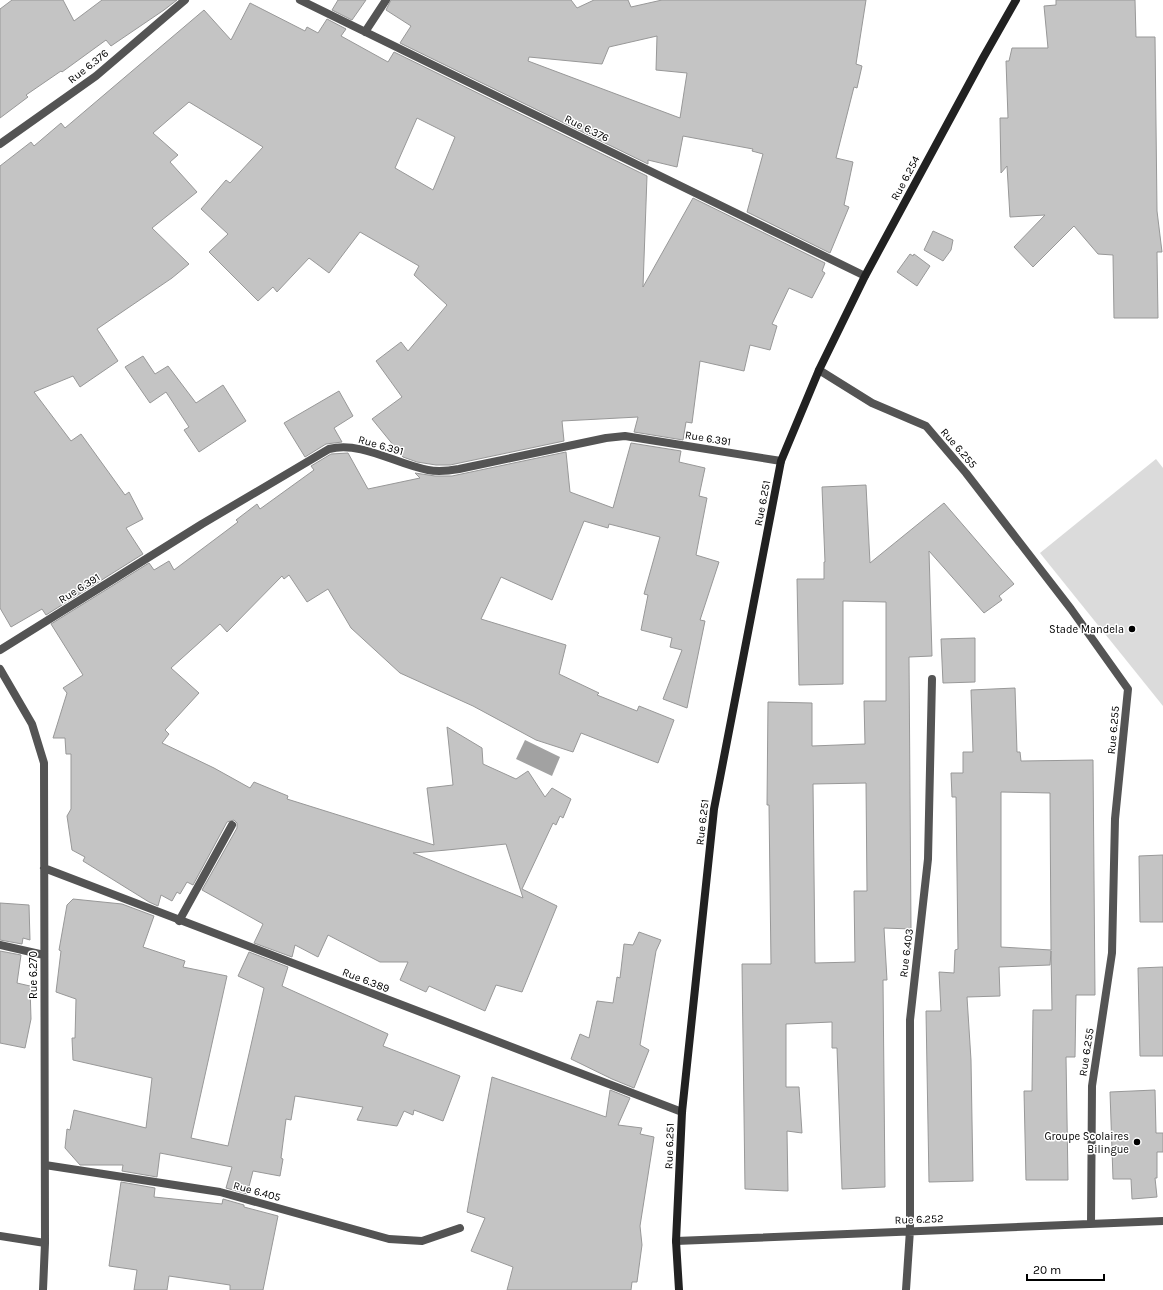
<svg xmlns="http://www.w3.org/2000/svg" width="1163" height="1290" font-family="Karla,sans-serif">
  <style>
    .green { fill: #dbdbdb }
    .water { fill: #a2a2a2 }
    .building { fill: #c4c4c4; stroke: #989898; fill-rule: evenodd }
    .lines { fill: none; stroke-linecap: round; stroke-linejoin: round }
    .lane { stroke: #545454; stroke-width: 8 }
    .street { stroke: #545454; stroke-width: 8 }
    .secondary { stroke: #212121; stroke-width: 8 }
    .poi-dot { fill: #000; stroke: #fff; stroke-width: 1.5 }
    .labels { text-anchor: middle; stroke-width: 3; stroke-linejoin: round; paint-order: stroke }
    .street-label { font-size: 11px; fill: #000; stroke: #fff }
    .poi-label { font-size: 11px; fill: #000; stroke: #fff; text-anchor: end }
  </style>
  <rect width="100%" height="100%" fill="#fff"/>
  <path class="green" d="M1156,459l7,9v238l-123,-153z"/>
  <path class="water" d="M525,740l35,17 -8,19 -36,-17z"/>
  <path class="building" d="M12,0h51l11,21 28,-21h75l-13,10 -53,36 -5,-6 -44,32 -1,-1 -35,24 2,2 -28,21v-109z
    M338,0h28l-14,20 -20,-10z
    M391,0h180l6,8 17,-8h34l3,7 31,-7h204l-10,64 6,2 -5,22 -3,-1 -18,71 17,4 -9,43 5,2 -19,46 -83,-41 16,-58 -11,-3 1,-2 -70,-13 -6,31 -29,-7v4l-248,-121 11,-17 -25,-16zM657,36l-1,34 31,3 -7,45 -152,-57 1,-4 73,7 7,-17z
    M1056,0h79l1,37h19l2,174 5,41h-5l1,66h-44l-1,-63 -15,-1 -24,-28 -41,41 -19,-20 31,-32 -35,2 -3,-51 -6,7 -1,-55h8l-2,-57h3l3,-13h36l-4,-42 12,-1z
    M250,3l55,28 2,-4 11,6 9,-14 19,10 -5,7 47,26 6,-10 253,124 -4,111 50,-89 132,65 -3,8 3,2 -13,25 -23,-10 -17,36 5,2 -7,24 -20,-5 -6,26 -44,-10 -8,62 -6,-1 -3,18 -49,-8 4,-15 -76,4 2,20 -114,24h-14l-19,-3 -14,-5 -31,-38 30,-22 -26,-36 25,-19 7,9 39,-46 -33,-30 5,-9 -59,-34 -31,41 -20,-15 -32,34 -4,-5 -15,14 -49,-49 19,-18 -27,-25 25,-29 4,3 33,-36 -74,-45 -36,31 25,22 -8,7 27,30 -45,36 37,36 -17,14 -75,51 21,32 -38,26 -7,-11 -39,16 37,49 10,-7 44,61 4,-3 14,27 -17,9 17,26 -97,61 -4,-6 -31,18 -11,-19v-442l31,-24 3,4 27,-23 4,5 139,-118 27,30zM417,118l38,19 -22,53 -38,-22z
    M933,231l20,9 -2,10 -8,11 -19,-11z
    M910,254l3,2 1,-2 16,12 -13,20 -20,-14z
    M143,356l12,18 13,-8 28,37 27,-18 23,36 -47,31 -15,-22 5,-3 -23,-35 -16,11 -25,-36z
    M339,391l14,25 -19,12 8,14 -16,2 -21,13 -21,-34z
    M631,443l50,8 -2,11 26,6 -6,28 8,2 -11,57 23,7 -19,58 5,1 -18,87 -24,-9 19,-49 -12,-3 2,-9 -31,-8 7,-35 -4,-1 16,-57 -51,-13 -1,4 -24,-7 -32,79 -51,-23 -20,42 85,26 -7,29 40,19 -2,2 40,16 2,-5 35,14 -16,43 -77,-30 -8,19 -37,-12 -63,-34 -73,-33 -49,-45 -23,-39 -21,13 -18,-27 -5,4 -2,-3 -55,56 -7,-8 -49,44 28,25 -34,37 4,4 -7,9 52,25 36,20 4,-6 34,14 -1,3 147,46 -7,-57 26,-3 -6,-58 35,21 1,16 33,15 12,-8 17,26 7,-9 19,11 -8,19 -3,-2 -4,9 -3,-2 -31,66 35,17 -35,86 -26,-7 -11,26 -56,-25 -3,6 -26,-12 8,-18h-28l-52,-27 -10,22 -23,-12 -3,12 -38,-14 9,-19 -61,-34 35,-62v-5l-3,-3 -7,2 -34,63 -6,-3 -7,12 -3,-2 -5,9 -11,-6 -3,11 -9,-4 -66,-41 2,-4 -13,-7 -5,-34 4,-7v-55h-5l-1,-16h-12l14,-45 -4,-5 20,-13 -32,-51 98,-61 5,7 15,-9 5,9 64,-48 -2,-2 21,-16 3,5 54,-39 -3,-4 20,-12 17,-1 20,36 52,-11 -5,-5 20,3h17l114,-24 4,40 43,16zM506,844l17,54 -110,-45 34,-3z
    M866,485l4,78 74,-60 70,81 -15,12 3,4 -18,13 -55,-62 3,105 -23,1 2,272 -27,-1 3,52h-4l2,207 -43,2 -5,-141h-5v-26l-46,2v63h13l3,46 -15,-2 1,60 -43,-2 -3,-225h29l-2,-159h-2l1,-103 44,1v43l53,-2 -1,-43h22v-99l-43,-1v83l-44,1 -2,-106h27v-17h1l-3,-75zM866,783l1,108h-13l1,71 -40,1 -2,-179z
    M975,638v44l-32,1 -2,-44z
    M1015,688l2,64h3l1,9 72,-1 2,235h-19l-1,62h-9l2,123h-42l-2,-89h8l1,-81h19l-1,-59 -1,14 -51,2 1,29 -33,1 4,63 2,121 -44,1 -3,-171h15l-2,-39 15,1 1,-23 3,-1 -2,-152h-4l-1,-24h12v-21h10l-2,-62zM1001,792l49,1 1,157 -50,-3z
    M1163,855v67h-23l-1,-66z
    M73,899l49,5 32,12 -11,31 42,14 -2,6 44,9 -36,162 37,8 36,-158 -26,-12 11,-24 39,15 -6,19 106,48 -5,12 77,30 -17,45 -29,-11 -1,5 -9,-4 -7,15 -40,-6 6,-13 -68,-11 -4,24 -5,-1 -5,39 2,1 -3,17 -27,-5 -6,23 -21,-6 6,-21 -72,-14 -3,24 -35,-6 1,-6h-43l-15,-17 2,-19 3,1 4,-20 72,18 6,-50 -79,-18 -1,-22h3l1,-39 -20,-7 5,-41 -2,-1 8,-45z
    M0,903l29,2 1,35 -7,-2 -1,6 -22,-4z
    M639,932l22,8 -5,11 -16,94 9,5 -15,38 -22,-9 -41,-20 9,-25 9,4 8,-37 16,2 4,-26 3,1 4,-34 9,1z
    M0,951l21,4 -4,28 13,3 1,33 -6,29 -25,-5z
    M1163,967v89h-23l-2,-88z
    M492,1077l114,40 4,-27 20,8 -12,27 24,3 -2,6 14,3 -14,89 2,19 -5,37h-5l-1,8h-124l6,-23 -42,-16 14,-33 -18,-6z
    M1155,1090l1,43h7v19h-6v26h-2l2,19 -25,2 -1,-20h-18l-3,-87z
    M121,1182l34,6 -1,9 68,7 1,-5 21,6v2l34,9 -15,74h-33v-5l-61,-9 -2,14h-33l3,-20 -28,-4z"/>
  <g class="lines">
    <path class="lane" d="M179,921l53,-96"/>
    <path class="street" d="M300,0l565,276
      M365,32l21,-32
      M0,144l96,-68 89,-76
      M819,370l53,33 54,23 40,47 105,136 57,80 -13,130 -3,134 -20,133 -1,138
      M0,650l202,-126 127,-75c33,-8 66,15 99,21 10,2 20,1 31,-1l147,-31 19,-2 156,25
      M0,669l32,55 12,39 1,480 -2,47
      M44,868l638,244
      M0,945l44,10
      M45,1165l175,27 169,47 33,2 38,-13
      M0,1236l45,7
      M676,1241l487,-20
      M906,1290l4,-60v-210l18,-161 4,-180"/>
    <path class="secondary" d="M679,1290l-3,-49 6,-129 32,-303 67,-348 38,-91 46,-94 118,-218 33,-58"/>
  </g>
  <g class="poi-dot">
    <circle cx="1132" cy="629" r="4"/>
    <circle cx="1137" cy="1142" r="4"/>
  </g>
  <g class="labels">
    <g class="street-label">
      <text transform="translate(88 66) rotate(-38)" y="4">Rue 6.376</text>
      <text transform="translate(587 128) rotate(26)" y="4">Rue 6.376</text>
      <text transform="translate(905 178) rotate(-62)" y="4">Rue 6.254</text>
      <text transform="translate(708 438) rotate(9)" y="4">Rue 6.391</text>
      <text transform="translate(381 445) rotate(16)" y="4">Rue 6.391</text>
      <text transform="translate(959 448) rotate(49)" y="4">Rue 6.255</text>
      <text transform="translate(762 503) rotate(-79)" y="4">Rue 6.251</text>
      <text transform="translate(79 588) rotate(-32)" y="4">Rue 6.391</text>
      <text transform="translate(1113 730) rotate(-85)" y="4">Rue 6.255</text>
      <text transform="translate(702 822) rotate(-83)" y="4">Rue 6.251</text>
      <text transform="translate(906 953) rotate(-83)" y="4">Rue 6.403</text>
      <text transform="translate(33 975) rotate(-90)" y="4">Rue 6.270</text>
      <text transform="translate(366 980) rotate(21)" y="4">Rue 6.389</text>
      <text transform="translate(1086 1052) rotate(-81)" y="4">Rue 6.255</text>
      <text transform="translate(669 1146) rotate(-88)" y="4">Rue 6.251</text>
      <text transform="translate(257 1191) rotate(15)" y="4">Rue 6.405</text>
      <text transform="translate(919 1219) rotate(-2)" y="4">Rue 6.252</text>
    </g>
    <g class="poi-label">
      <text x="1124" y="633">Stade Mandela</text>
      <text x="1129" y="1140">Groupe Scolaires<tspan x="1129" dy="13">Bilingue</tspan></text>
    </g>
  </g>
  <path d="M1027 1274v6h77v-6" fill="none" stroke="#000000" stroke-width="2"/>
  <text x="1033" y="1274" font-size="12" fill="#000000" stroke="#ffffff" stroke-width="3" paint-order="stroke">20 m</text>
</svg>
